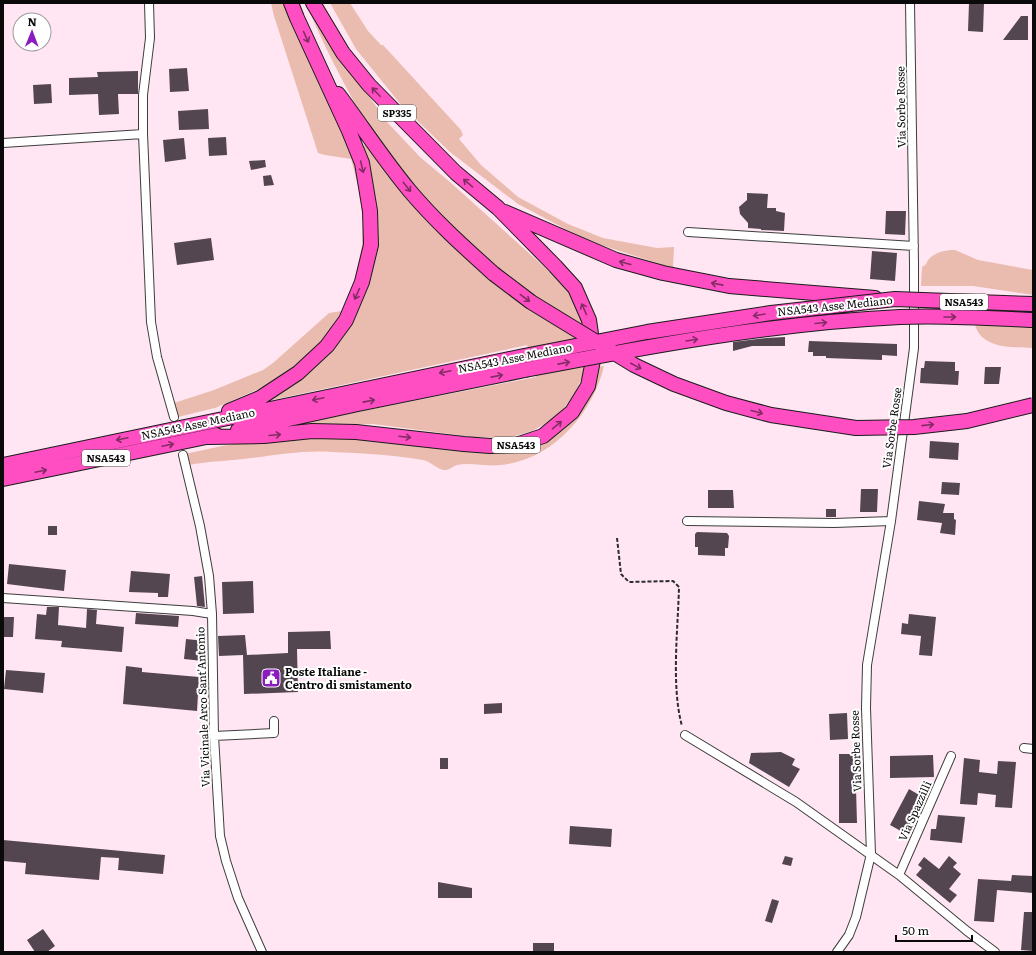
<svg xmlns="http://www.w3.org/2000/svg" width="1036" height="955" font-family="Literata,serif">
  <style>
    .green { fill: #eabcaf }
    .building { fill: #534651 }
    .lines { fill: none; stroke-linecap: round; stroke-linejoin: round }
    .minor-casing { stroke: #3d3d3d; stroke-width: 10 }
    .trunk-casing { stroke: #1b1b1b; stroke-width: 16 }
    .path { stroke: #2c2c2c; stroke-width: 2; stroke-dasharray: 4 2; stroke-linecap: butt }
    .minor { stroke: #fff; stroke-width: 8 }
    .trunk { stroke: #fe4ec2; stroke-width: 14 }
    .trunk-bridge-casing { stroke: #1b1b1b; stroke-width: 16; stroke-linecap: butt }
    .trunk-bridge { stroke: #fe4ec2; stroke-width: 14 }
    .oneway { stroke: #842c66 }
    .labels { text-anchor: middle; stroke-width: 4; stroke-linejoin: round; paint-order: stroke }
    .shield { fill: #fff; stroke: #545454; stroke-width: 1 }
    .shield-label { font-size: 10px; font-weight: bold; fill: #0a0a0a }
    .street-label { font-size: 11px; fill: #0a0a0a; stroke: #fff }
    .poi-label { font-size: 11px; font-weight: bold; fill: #0a0a0a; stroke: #fff; text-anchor: start }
  </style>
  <rect width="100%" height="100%" fill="#ffe6f2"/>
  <path class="green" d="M271,3h19l60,149 29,-13 -13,-19h-2c-21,-38 -42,-77 -58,-117h4l45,73 32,46 33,35 31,26 99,89 20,21 9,20 6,19 1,36 -10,23 -11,16 -11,12 -22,12 -24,7 -35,-1 -100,-13 -66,1v-3l229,-45 -9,-32 -255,55h-4l56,-42 18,-19 12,-22 -12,-6 -18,27 -11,11 -25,23 -20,13 -53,23 -37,9 -4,-14 40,-13 49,-20 10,-7 56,-50 13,-2 12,-28 8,-37 1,-25 -4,-32 -8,-30 -26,-4 -7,-2 -44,-137z
    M330,3h20l18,28 13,14h2l78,85 2,5 -4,4 22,26 37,32 50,27 35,14 54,10 17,-1 -1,21 -85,-27 -70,-37 -68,-52 -48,-46 -46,-57z
    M955,250l23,10 55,10v25l-60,-9h-52l1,-19c4,-2 4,-3 6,-7 7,-8 17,-10 27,-10z
    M975,325h58v23c-21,-1 -51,1 -58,-23z
    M604,366c-11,48 -53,95 -104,99 -14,2 -29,-3 -43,0 -4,1 -9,6 -13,5 -6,0 -14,-9 -21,-10 -30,-5 -61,-7 -91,-8 -27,-2 -54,3 -81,6 -21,3 -42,3 -63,7l-3,-11 37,-8 39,-6 44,-3 238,3 54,-73z"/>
  <path class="building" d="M969,3h15l-1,29 -15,-1z
    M1021,16h7v24h-25z
    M187,68l2,23 -19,1 -1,-23z
    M138,71v23h-20l1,20 -20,1 -1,-21 -29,1v-17l29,-1 -1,-5z
    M51,84l1,19 -18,1 -1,-19z
    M208,109l1,20 -30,1 -1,-19z
    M226,137l1,18 -18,1 -1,-18z
    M184,138l2,21 -21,3 -2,-22z
    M265,160l1,7 -15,3 -2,-9z
    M271,175l3,10 -10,1 -1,-10z
    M747,193l21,1 -1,14h9v3l9,2 -1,18 -23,-1v-1l-13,-1v-5l-8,-9 -1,-7 8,-7z
    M886,211h20l-1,24 -20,-1z
    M211,238l3,22 -37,5 -3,-22z
    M872,251l25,2 -2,28 -25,-2z
    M785,337v9h-33l-19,5v-9l34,-4z
    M809,341l88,3v12l-15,-1v5l-56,-2v-2h-13v-4h-5z
    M925,361l30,1v9h4l-1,14 -38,-2 1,-15h3z
    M985,367h16l-2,17h-15z
    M930,441l29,2 -1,17 -29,-2z
    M942,482l18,1 -1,12 -18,-1z
    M861,489h17l-1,23h-17z
    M708,490h25l1,18h-26z
    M919,501l26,3 -2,9h11v6l2,1 -1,15 -15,-2 2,-10 -25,-3z
    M826,509h10v8h-10z
    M48,526h9v9h-9z
    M697,532l30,1 2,3 -1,12h-3v8l-27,-1v-8h-3v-13z
    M9,564l57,6 -2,21 -57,-7z
    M131,571l39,3 -2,23h-10v-4l-29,-1z
    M202,576l3,31 -8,-1 -3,-29z
    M253,581l1,32 -31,1 -1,-32z
    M47,607h12l-1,18 28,3 1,-19 10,1 -1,14 28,3 -2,25 -61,-5 1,-6 -27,-2 2,-25 9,1z
    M136,613l43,3 -1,11 -43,-3z
    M909,614l27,3 -4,39 -13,-1 2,-19 -20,-2 1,-11 6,1z
    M3,617h11l-1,20h-10z
    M330,631l1,18h-34l1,43 -54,2 -1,-39 -24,1 -1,-20 27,-1 2,20 41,-2v-21z
    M186,639l19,2 -2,20 -19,-2z
    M126,666l16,2v4l57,5 -2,34 -74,-7z
    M6,670l39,3 -2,20 -39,-4z
    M502,703v10l-18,1v-10z
    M847,713l1,26 -18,1 -1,-26z
    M781,752l14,7 -3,6 8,4 -11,18 -40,-24 2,-10z
    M839,754h19l1,34h-3l1,35h-18z
    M933,755l1,22 -44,1v-22z
    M440,758h8v11h-8z
    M964,758l16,2 -1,12 18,2 1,-13 18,1 -4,46 -17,-1 1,-12 -18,-2 -1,12 -17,-1z
    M909,789l17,10 -18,36 -18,-10z
    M938,815l27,2 -3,26 -32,-3 1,-11h5z
    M570,826l42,3 -1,18 -42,-3z
    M3,840l162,15 -2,19 -45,-4 1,-12 -18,-1 -2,23 -74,-6 1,-11 -23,-2z
    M785,856l8,2 -2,8 -9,-2z
    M949,856l8,7 -4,4 8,7 -12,15 8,6 -7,8 -34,-28 6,-7 -4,-3 6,-8 15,12z
    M1012,875l21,1v17l-36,-3 -3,32 -20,-1 4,-42 33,2z
    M438,882l34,6v10h-34z
    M772,899l7,2 -7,22 -7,-2z
    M1024,912h9v39l-12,-1z
    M43,929l12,17 -8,6h-12l-8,-12z
    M533,943h21v9h-21z"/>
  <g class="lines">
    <g class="minor-casing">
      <path id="minor" d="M149,3l1,35 -7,57v39l8,188 6,35 17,60
        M3,143l140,-9
        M688,232l226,14
        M183,455l17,71 9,50 3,38
        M687,521l147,2 57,-2
        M3,598l190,13 19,3 2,122 6,100 6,25 12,37 24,54
        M685,735l111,67 103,73 68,56 28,21
        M214,736l60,-3v-12
        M1024,748l9,1
        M899,875l52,-119
        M837,952l12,-17 7,-18 15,-63 -5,-146 1,-43 24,-144 23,-173v-84l-4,-261"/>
    </g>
    <g class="trunk-casing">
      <path id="trunk" d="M338,94c24,32 46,66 71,96 26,31 55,57 85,84
        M505,212l111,48 47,13 66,13 146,12
        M229,411l31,-13 38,-25 29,-27 19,-26 16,-38 9,-37 -1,-34 -8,-48 -13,-32 -52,-113 -6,-15
        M238,430l120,-26 167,-34
        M208,437l56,-1 48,-5 44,1 108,12 26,2 26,-1 27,-9 29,-24 16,-26 6,-31 -5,-35 -14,-32 -20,-22 -57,-58 -42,-35 -87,-88 -26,-32 -30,-50
        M3,465l521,-109
        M3,479l213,-44"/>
    </g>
    <path class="path" d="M617,538l4,36 8,8 44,-1 6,6c-1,42 -8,99 3,139"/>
    <use href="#minor" class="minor"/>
    <use href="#trunk" class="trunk"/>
    <g class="trunk-bridge-casing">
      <path id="trunk-bridge" d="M494,274l37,28 103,63 40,19 52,19 45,12 85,13 58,-1 53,-6 66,-16
        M524,356l123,-24 124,-19 124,-14 138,5
        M525,370c124,-24 249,-47 375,-53 44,-2 89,1 133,3"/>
    </g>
    <use href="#trunk-bridge" class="trunk-bridge"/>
  </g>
  <defs><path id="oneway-shaft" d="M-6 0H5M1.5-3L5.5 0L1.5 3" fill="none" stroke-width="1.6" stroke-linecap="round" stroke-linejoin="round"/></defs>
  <g class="oneway">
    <use href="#oneway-shaft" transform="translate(306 37) rotate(66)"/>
    <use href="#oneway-shaft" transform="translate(376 92) rotate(-134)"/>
    <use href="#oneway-shaft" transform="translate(362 167) rotate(77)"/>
    <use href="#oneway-shaft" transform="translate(468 183) rotate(-140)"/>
    <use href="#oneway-shaft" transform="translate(407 187) rotate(51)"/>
    <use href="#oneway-shaft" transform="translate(625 263) rotate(-165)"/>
    <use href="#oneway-shaft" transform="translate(717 284) rotate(-169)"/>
    <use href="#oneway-shaft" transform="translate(357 294) rotate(114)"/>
    <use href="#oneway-shaft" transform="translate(525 298) rotate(37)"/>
    <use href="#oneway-shaft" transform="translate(584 309) rotate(-114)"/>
    <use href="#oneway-shaft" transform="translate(759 315) rotate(171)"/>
    <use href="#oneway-shaft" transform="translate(950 317)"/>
    <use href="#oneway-shaft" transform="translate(821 323) rotate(-5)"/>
    <use href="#oneway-shaft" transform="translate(692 340) rotate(-9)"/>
    <use href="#oneway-shaft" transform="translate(564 363) rotate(-11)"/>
    <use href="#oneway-shaft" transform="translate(636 366) rotate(28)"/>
    <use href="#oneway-shaft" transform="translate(445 372) rotate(168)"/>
    <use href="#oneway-shaft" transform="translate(497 376) rotate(-11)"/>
    <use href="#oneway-shaft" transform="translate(318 399) rotate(168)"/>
    <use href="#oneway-shaft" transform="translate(369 401) rotate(-11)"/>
    <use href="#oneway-shaft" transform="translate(757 412) rotate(15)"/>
    <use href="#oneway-shaft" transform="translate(557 425) rotate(-40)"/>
    <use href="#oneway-shaft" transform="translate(928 425) rotate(-6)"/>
    <use href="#oneway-shaft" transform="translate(275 435) rotate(-5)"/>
    <use href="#oneway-shaft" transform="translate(405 437) rotate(7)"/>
    <use href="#oneway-shaft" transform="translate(122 439) rotate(168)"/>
    <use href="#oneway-shaft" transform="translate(168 445) rotate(-12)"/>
    <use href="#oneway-shaft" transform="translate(41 471) rotate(-12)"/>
  </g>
  <defs>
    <g id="civic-square" transform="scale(1)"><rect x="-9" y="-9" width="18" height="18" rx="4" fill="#8d1cbf" stroke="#fff"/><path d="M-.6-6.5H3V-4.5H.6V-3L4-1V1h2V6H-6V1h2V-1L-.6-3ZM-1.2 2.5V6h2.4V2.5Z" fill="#fff"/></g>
  </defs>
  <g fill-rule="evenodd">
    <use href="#civic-square" x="271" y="678"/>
  </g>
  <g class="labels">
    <g class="shield">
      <rect x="378" y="105" width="38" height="16" rx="3"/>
      <rect x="940" y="294" width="48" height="16" rx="3"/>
      <rect x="492" y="437" width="48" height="16" rx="3"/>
      <rect x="82" y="450" width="48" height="16" rx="3"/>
    </g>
    <g class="shield-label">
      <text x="397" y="117">SP335</text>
      <text x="964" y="306">NSA543</text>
      <text x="516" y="449">NSA543</text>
      <text x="106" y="462">NSA543</text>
    </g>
    <g class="street-label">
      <text transform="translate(901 107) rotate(-91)" y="4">Via Sorbe Rosse</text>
      <text transform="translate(835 306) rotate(-6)" y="4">NSA543 Asse Mediano</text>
      <text transform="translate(515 358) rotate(-11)" y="4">NSA543 Asse Mediano</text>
      <text transform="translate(198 424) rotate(-12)" y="4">NSA543 Asse Mediano</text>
      <text transform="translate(892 428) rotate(-82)" y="4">Via Sorbe Rosse</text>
      <text transform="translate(203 707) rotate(-92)" y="4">Via Vicinale Arco Sant'Antonio</text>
      <text transform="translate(856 751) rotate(-92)" y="4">Via Sorbe Rosse</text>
      <text transform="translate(915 811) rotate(-66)" y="4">Via Spazzilli</text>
    </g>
    <g class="poi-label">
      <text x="285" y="676">Poste Italiane -<tspan x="285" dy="13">Centro di smistamento</tspan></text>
    </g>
  </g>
  <rect width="1036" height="955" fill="none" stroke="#0a0a0a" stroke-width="8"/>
  <g transform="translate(32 32) rotate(1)"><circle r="19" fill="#ffffff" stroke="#9d9d9d"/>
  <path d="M0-3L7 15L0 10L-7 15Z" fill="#8d1cbf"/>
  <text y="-6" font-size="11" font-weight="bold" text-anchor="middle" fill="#0a0a0a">N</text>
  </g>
  <path d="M896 935v6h76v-6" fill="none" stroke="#0a0a0a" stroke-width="2"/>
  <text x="902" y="935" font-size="12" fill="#0a0a0a" stroke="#ffffff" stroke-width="3" paint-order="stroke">50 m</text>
</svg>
